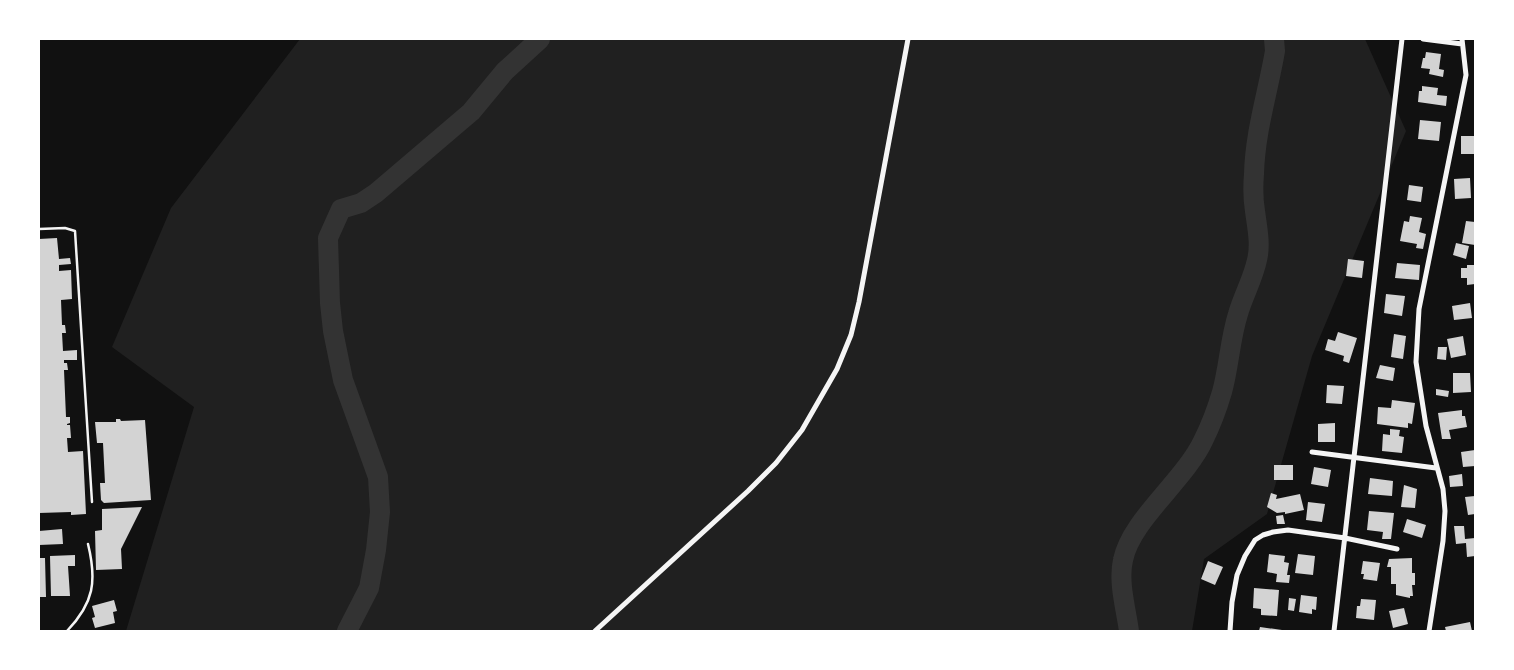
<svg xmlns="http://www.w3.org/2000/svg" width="1514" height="670" font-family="Lato,sans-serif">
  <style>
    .green { fill: #202020 }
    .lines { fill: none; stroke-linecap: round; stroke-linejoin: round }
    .river { stroke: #333; stroke-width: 20 }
    .building { fill: #d3d3d3 }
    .service { stroke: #f5f5f5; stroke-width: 2.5 }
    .minor { stroke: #f5f5f5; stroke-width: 5 }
  </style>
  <rect width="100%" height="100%" fill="#111"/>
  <path class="green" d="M300,39h1065l41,92 -94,225 -45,158 -63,45 -12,72h-1066l68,-224 -82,-60 59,-139z"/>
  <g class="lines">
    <path class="river" d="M347,631l22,-43 7,-38 4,-38 -2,-35 -35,-97 -10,-49 -3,-28 -2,-65 13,-29 20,-6 15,-10 95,-81 34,-41 35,-32
      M1129,631c-3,-22 -11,-49 -6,-71 8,-40 61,-79 80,-119 8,-16 14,-32 19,-49 7,-25 8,-53 16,-78 5,-18 15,-35 19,-54 4,-16 0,-33 -2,-49 -2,-12 -2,-25 -1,-37 1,-42 14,-82 21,-123l-1,-12"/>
  </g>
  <path class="building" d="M1426,52l15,2 -2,15 5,1 -1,7 -14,-3 1,-5 -9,-1 2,-10h2z
    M1422,86l16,2 -1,7 10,1 -1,10 -28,-4 1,-11h3z
    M1420,120l21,2 -2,19 -21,-2z
    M1461,136h14v18h-14z
    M1470,178l1,20 -16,1 -1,-20z
    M1409,185l14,2 -2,15 -14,-2z
    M1410,216l12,2 -3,14 7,2 -3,15 -7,-1 1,-4 -17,-3 4,-20 5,1z
    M1466,221l9,1v23l-13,-2z
    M57,238l2,21 11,-1 1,6 -12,1v6l12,-1 1,29 -11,1 1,25h3l1,8h-4l1,18 14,-1v10h-13v3h3l1,7h-4l2,47h4v6l-3,1v1h3l1,13h-4l1,14 15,-1 3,63 -15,1v-3l-32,1v-274z
    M1456,243l13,3 -3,13 -13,-4z
    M1348,259l16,2 -2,17 -16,-2z
    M1397,263l23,2 -1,15 -24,-2z
    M1467,265h8v19l-8,1v-7h-6v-10h6z
    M1386,294l19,2 -3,20 -18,-3z
    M1470,303l2,15 -18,2 -2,-14z
    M1338,332l19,6 -8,25 -6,-2 1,-5 -19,-6 3,-11 7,2z
    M1394,334l12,2 -3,23 -12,-2z
    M1463,336l3,19 -15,3 -4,-19z
    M1438,347h9l-1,13 -9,-1z
    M1380,365l15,3 -2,13 -17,-3z
    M1453,373h17l1,19 -18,1z
    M1327,385l17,1 -2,18 -16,-1z
    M1436,389l13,2 -1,6 -12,-2z
    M1392,400l23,3 -3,21 -4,-1v5l-31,-4 1,-17 13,1z
    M1462,410v6h3l2,11 -18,3 2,9h-9l-4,-26z
    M116,419h4l1,2 24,-1 6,80 -47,3 -3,-3 -1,-17h5l-2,-40h-6l-2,-21h21z
    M1335,423v19h-17v-18z
    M1390,429l10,1 -1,6 5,1 -2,16 -20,-2 1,-17 7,1z
    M1475,450v16l-12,1 -2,-15z
    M1274,465h19v15h-19z
    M1314,467l17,3 -3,17 -17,-3z
    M1462,474l1,12 -13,1 -1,-11z
    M1370,478l23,3 -1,15 -24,-2z
    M1404,485l13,4 -2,19 -14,-1z
    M1271,493l6,2 -1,4 24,-5 4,16 -19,4v-2l-8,1 -10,-6z
    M1475,496v18l-7,1 -3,-18z
    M1308,502l17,2 -3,18 -16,-2z
    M142,507l-21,42 1,20 -26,1 -1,-39 7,-1v-21z
    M1369,511l25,2 -3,26h-9l1,-7 -16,-2z
    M1283,515l2,9h-8l-1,-8z
    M1407,519l19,6 -4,13 -19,-6z
    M1454,526h10l1,13 10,-1v18l-8,1 -1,-14 -10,1z
    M62,529l1,15 -24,1v-14z
    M1269,554l16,2 -1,6 5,1 -2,12h3l-1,8 -13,-1 1,-8 -10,-2z
    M1298,554l17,2 -2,19 -18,-2z
    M75,555v11h-7l2,30h-19l-1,-40z
    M39,558h6l1,39h-7z
    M1412,558v15h3v12h-3l1,11h-3v2l-14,-3v-11h-5v-17h-4l2,-8z
    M1208,561l15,6 -8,18 -14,-6z
    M1363,561l17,2 -3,18 -14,-2 1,-5h-3z
    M1254,588l25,2 -2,26 -16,-1v-6l-8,-1z
    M1301,595l16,2 -1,13 -4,-1v5l-13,-2z
    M1289,598l7,1 -2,12 -6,-1z
    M1361,599l15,1 -2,20 -18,-2 1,-12h3z
    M114,600l3,11 -4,1 2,11 -20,5 -3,-10 3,-1 -3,-11z
    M1404,608l4,16 -15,4 -4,-17z
    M1470,622l2,9h-26l-1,-4z
    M1260,627l22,3 -1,1h-22z"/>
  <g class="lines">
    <path class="service" d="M39,229l26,-1 10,3 17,271
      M67,631c27,-28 30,-50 21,-87"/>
    <path class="minor" d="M1423,39l39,5
      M1312,452l124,16
      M595,631l153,-140 28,-28 26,-33 35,-61 14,-34 8,-33 49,-263
      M1230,631l2,-29 5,-27 8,-19 10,-16 8,-5 10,-3 15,-2 57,8 52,11
      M1334,631l68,-592
      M1429,631l14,-90 2,-30 -2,-22 -17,-63 -10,-64 3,-53 47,-234 -4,-36"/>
  </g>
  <rect width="1514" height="670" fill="none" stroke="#ffffff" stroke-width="80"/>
</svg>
